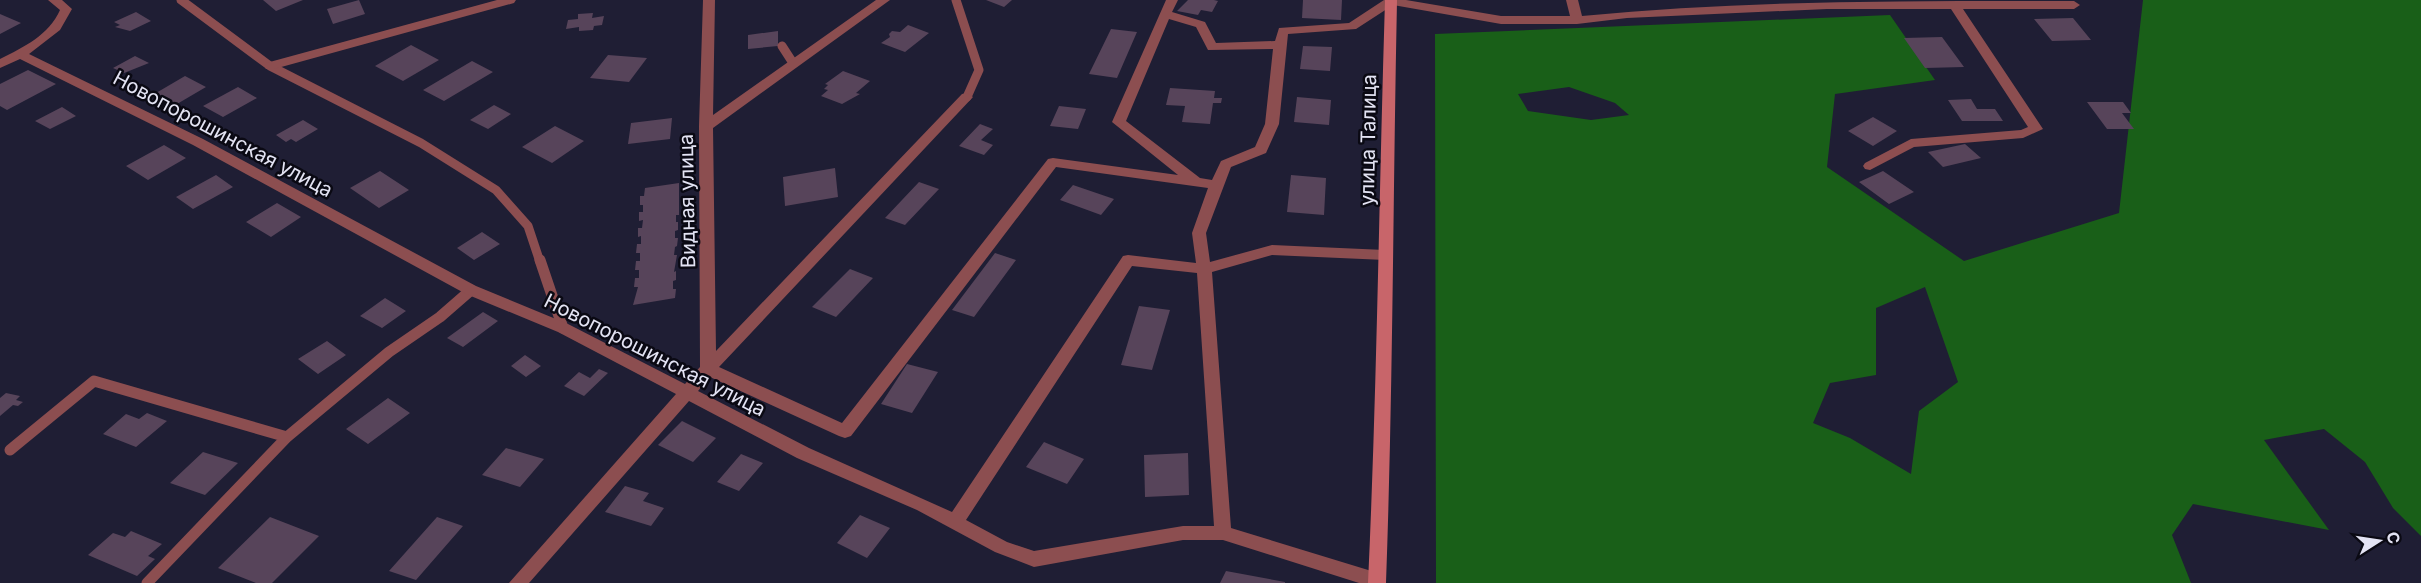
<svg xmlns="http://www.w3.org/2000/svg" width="2421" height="583" font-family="Inter,sans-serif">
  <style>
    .forest { fill: #195f18; fill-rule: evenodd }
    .building { fill: #57445a }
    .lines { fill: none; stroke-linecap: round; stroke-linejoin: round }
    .lane-far1 { stroke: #8c4e50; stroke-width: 9 }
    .lane { stroke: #8c4e50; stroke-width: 11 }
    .street { fill: #8c4e50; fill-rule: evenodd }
    .secondary { fill: #c8656a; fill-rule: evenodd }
    .labels { text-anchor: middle; stroke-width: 5; stroke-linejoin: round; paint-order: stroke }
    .street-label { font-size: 20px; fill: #e3e3f3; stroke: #0a0913 }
  </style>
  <rect width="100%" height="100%" fill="#1f1e34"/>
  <path class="forest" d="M2143,0h278v536l-28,-28 -28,-46 -41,-33 -60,11 65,90 -136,-26 -21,31 19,48h-755l-1,-549 455,-19 45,65 -100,14 -8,73 137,94 155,-48zM1569,87l46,16 14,12 -38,5 -63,-9 -10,-17zM1925,287l33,95 -39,29 -8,63 -61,-36 -37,-15 17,-40 46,-8v-67z"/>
  <path class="building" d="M263,0h40l-27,11z
    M359,0l6,14 -32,10 -6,-15z
    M986,0h26l-8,7z
    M1188,0h26l4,1 -6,11 -11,-2 -3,5 -21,-4z
    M1303,0h39l-1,20 -39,-2z
    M136,12l15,9 -21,10 -15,-4 5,-2 -6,-3z
    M593,13l-1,5 12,-2 -2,9 -8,1 -1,4 -14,1v-4l-13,2 2,-9 10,-1v-5z
    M0,14l21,9 -21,11z
    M2073,18l18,22 -39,1 -18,-22z
    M908,25l21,8 -24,19 -24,-9 9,-6 -1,-3 3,-3 8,1z
    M1111,29l26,3 -20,46 -28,-4z
    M778,31v15l-30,3v-14z
    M1942,37l22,30 -39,1 -21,-30z
    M411,45l28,15 -36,21 -28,-15z
    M1303,46l29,1 -2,24 -30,-2z
    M608,55l39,3 -18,24 -39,-4z
    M135,56l14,7 -25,10 -11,-5z
    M472,61l21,11 -49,29 -21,-11z
    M28,70l28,14 -49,26 -7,-4v-22z
    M843,71l27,10 -14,12 4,1 -18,10 -21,-8 7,-6 -4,-1 4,-4 -3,-1z
    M185,76l21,11 -29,17 -21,-11z
    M238,87l19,11 -34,19 -20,-11z
    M1170,88l45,3 -1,7h8l-1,5h-8l-3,21 -28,-2 3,-16 -19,-1z
    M1297,97l34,3 -2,25 -35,-3z
    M1971,99l6,10h18l8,12h-41l-14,-21z
    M2087,102h36l8,11h-9l12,16h-27z
    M494,105l17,9 -23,15 -18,-9z
    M1059,106l27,3 -8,20 -28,-3z
    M62,107l14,9 -26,13 -15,-8z
    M1873,117l24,14 -24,15 -25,-15z
    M672,118l-2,21 -42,5 3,-21z
    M303,120l15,9 -22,13 -5,-3 -5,3 -10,-7z
    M980,124l13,5 -12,11 12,5 -9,10 -25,-9z
    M555,126l29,15 -32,22 -30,-16z
    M1965,144l16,14 -38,9 -15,-15z
    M164,145l22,13 -38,22 -22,-14z
    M835,168l3,29 -53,9 -2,-29z
    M380,171l29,19 -30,18 -29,-20z
    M1883,171l31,21 -25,12 -30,-22z
    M216,175l17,12 -40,22 -17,-12z
    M1291,175l35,3 -2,37 -37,-3z
    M919,182l20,7 -34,36 -20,-7z
    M679,183v32h-3v7h2v8l-3,1v7h3l-1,8 -2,1 -1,8h3l-3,17 2,-1v9l-3,1v8h3l-1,9 -42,7 5,-18h-4l1,-9h4v-8h-4l1,-9h4v-8h-4l1,-9h4v-8l-3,1v-9h4l1,-8 -4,1v-9h4v-7h-3v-9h4l1,-8z
    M1073,185l41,14 -13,16 -41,-15z
    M277,203l24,14 -30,20 -25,-15z
    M482,232l18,12 -26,16 -17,-12z
    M995,253l21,7 -42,57 -22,-7z
    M850,269l23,9 -37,39 -24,-10z
    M385,298l21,13 -24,17 -22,-12z
    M1139,306l31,4 -18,60 -31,-5z
    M483,312l15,9 -35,26 -16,-9z
    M327,341l19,14 -28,19 -20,-15z
    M525,355l16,11 -15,11 -15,-11z
    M907,364l31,8 -26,41 -31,-9z
    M599,369l9,4 -24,23 -20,-10 15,-14 11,6z
    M6,393l14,3 -4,4 7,2 -5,4 -5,-1 -13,11v-18z
    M388,398l22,15 -42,31 -22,-15z
    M147,413l20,8 -31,26 -33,-13 23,-20 13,5z
    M682,421l34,17 -23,24 -35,-17z
    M1044,442l40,17 -17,25 -41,-17z
    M506,448l38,11 -24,28 -38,-12z
    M203,452l35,11 -33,32 -35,-12z
    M1188,453l1,42 -44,2 -1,-42z
    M741,454l22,9 -24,28 -22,-9z
    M625,486l24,7 -6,8 21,7 -13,18 -46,-14z
    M860,515l30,13 -23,30 -30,-15z
    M270,517l49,19 -47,47h-16l-38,-15z
    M437,517l26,9 -47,54 -27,-9z
    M131,531l31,13 -14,12 7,3 -18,17 -49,-21 25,-22 12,4z
    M1226,571l59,11v1h-65z"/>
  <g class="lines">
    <path class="lane-far1" d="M181,0l89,66 151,77 75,47 32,36 12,36
      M956,0l23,70 -12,27
      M782,46l11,17"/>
    <path class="lane" d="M540,260l23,68
      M10,450l84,-69 193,56
      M147,583l140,-146 102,-85 51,-35 31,-27"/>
    <path class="street" d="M48,0h14l10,9 -12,21 -31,24 174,85 273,147 92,38 117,60 15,-17 -1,-241 4,-126h12l-2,115 163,-115h14l-177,128 3,223 246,-257 5,-1 6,4 -254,270 123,56 206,-264 5,-1 125,17 -66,-53 54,-122h12l-6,12 33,10 11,21 59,-2 4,-13 70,-5 35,-23h22l95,16h69l-4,-16h12l4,16c163,-16 328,-15 492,-15l6,4 -6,4h-111l80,120 -20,9 -109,9 -44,23 -5,-1 -2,-3 2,-3 46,-24 110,-9 7,-3 -77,-118h-124l-200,9 -50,6h-76l-108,-19 -37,24 -68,5 -9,90 -13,29 -35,14 -25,66 4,29 62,-17 113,5 7,5 -7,5 -113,-5 -60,17 19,256 147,45 6,2 2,8h-27l-136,-43h-40l-149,27 -39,-15 -78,-42 -120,-52 -108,-57 -160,182h-20l167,-189 -118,-62 -92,-38 -273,-149 -173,-86 -20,9v-9c24,-12 49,-24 60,-49zM1169,19l27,8 12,23 65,-1 -8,75 -10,23 -34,14 -9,19 -12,-2 -74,-57zM1056,167l152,21 -16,45 4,30 -68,-8 -5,1 -171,256 -143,-64 -111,-57 12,-14 129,59 6,2 6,-2zM1132,266l65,7 17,253h-31l-149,25 -27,-9 -41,-22z
      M497,0h19l-2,3 -240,66h-8l-2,-3 2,-3z"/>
    <path class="secondary" d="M1385,0h12c-4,194 -4,389 -11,583h-18c9,-194 11,-389 17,-583z"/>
  </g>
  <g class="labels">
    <g class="street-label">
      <text transform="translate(223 134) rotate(28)" y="7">Новопорошинская улица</text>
      <text transform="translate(1368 140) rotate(-89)" y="7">улица Талица</text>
      <text transform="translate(687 201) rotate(-91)" y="7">Видная улица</text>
      <text transform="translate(655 355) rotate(27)" y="7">Новопорошинская улица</text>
    </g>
  </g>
  <g transform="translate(2379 541) rotate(78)" stroke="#0a0913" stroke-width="4.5" paint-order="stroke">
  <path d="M0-4.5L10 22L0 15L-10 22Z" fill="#e3e3f3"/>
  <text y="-9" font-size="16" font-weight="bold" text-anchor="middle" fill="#e3e3f3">С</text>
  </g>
</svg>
